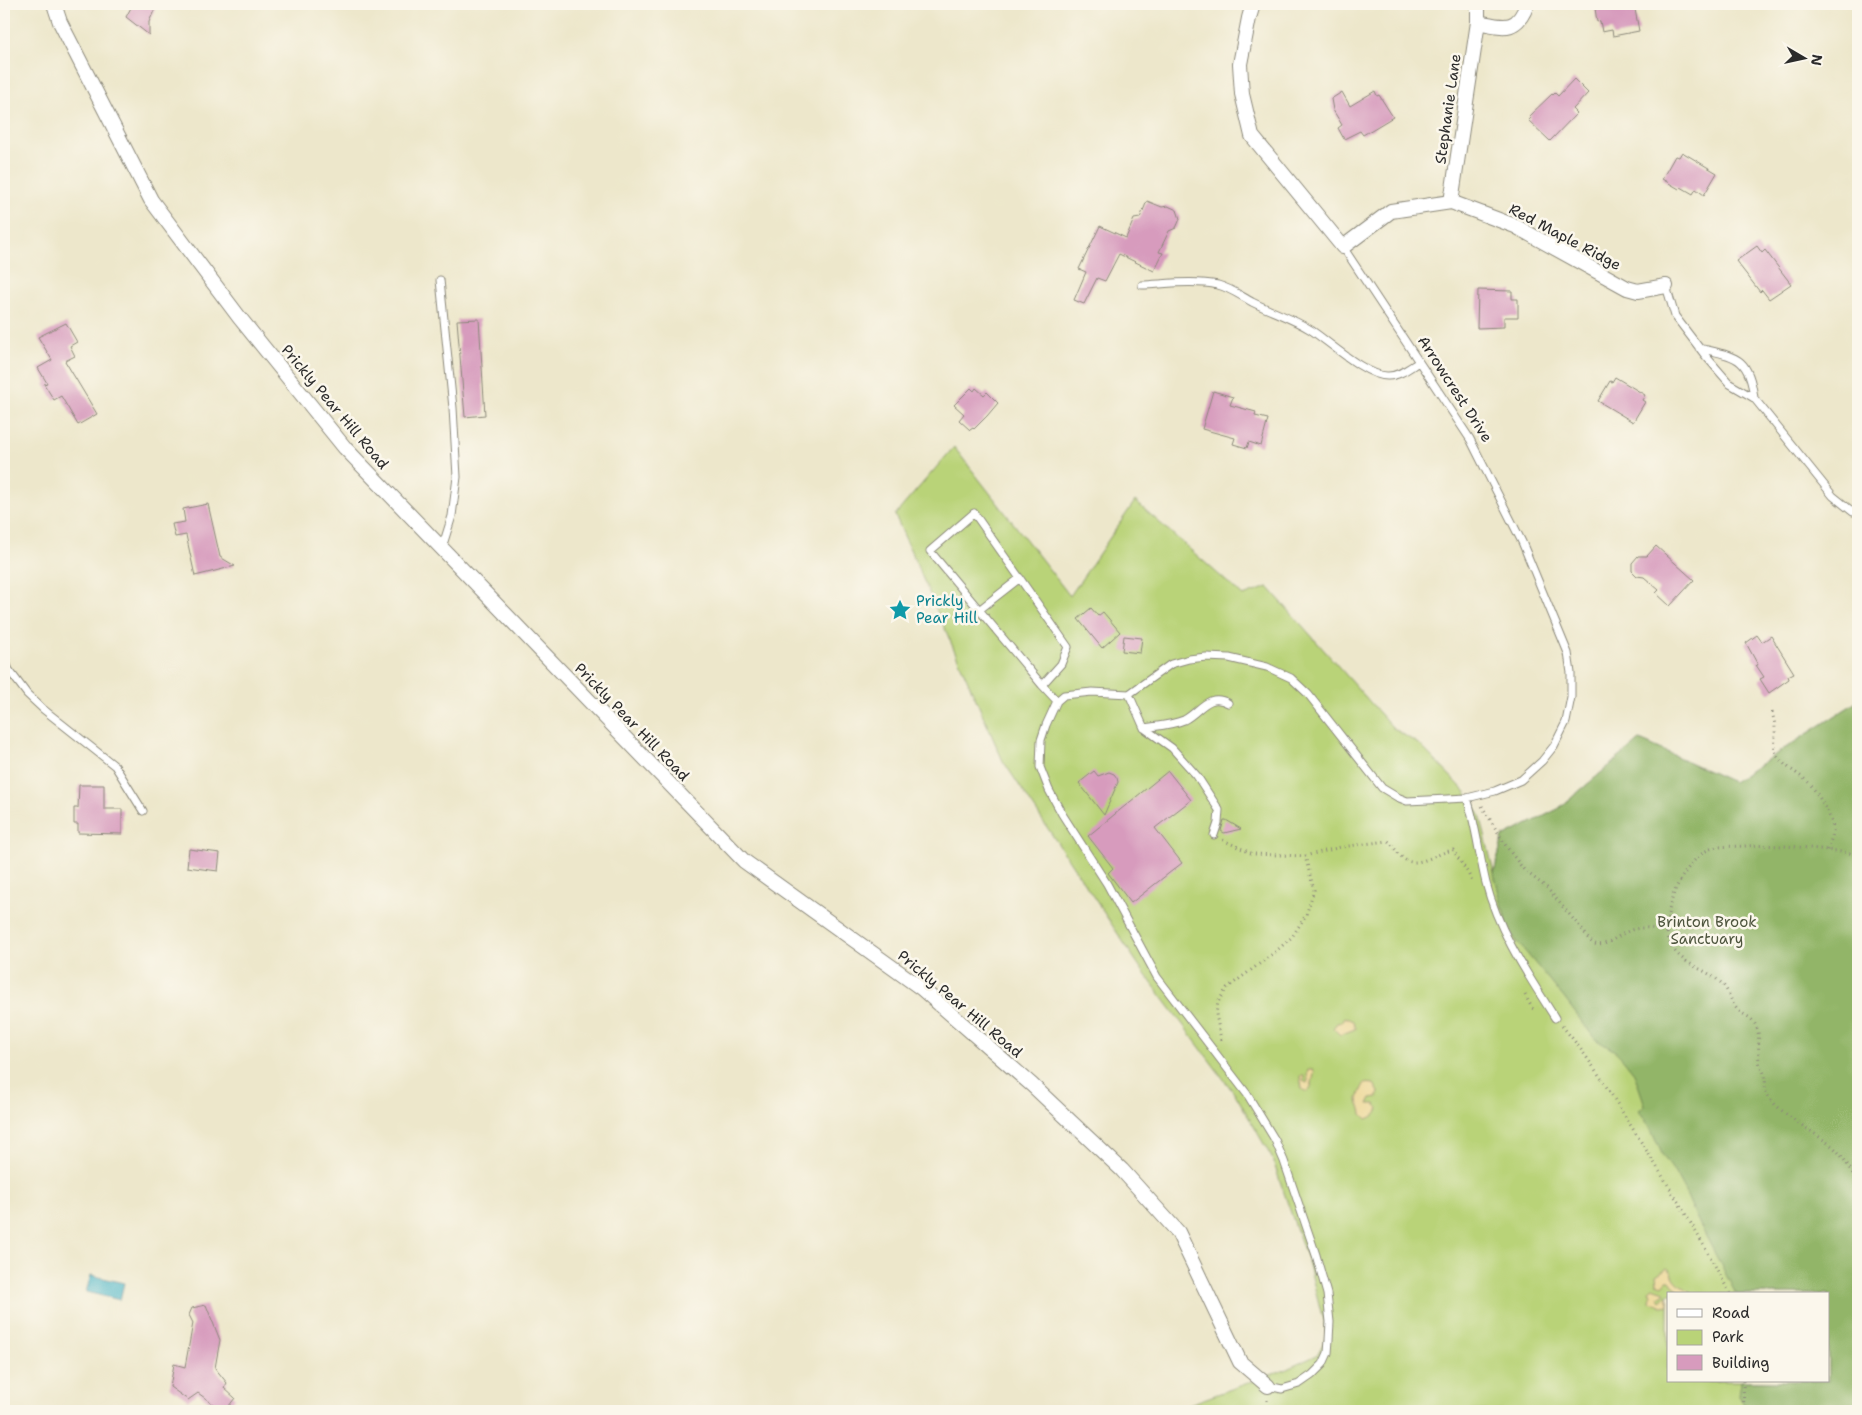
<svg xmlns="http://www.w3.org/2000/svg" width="1862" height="1415" font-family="'Shantell Sans',sans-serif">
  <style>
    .green { fill: #b9d378; stroke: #727f52; fill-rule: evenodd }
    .forest { fill: #92b568; stroke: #5e704a }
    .sand { fill: #eeda9e; stroke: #8c8264 }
    .water { fill: #49b4c5; stroke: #3a7078 }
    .building { fill: #d79bbd }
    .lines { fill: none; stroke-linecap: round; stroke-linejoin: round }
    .service-casing { stroke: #8c897b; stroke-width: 9 }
    .minor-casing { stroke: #8c897b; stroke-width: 16 }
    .path { stroke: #8c897b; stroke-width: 3; stroke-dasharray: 1 4; stroke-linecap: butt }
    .service { stroke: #fff; stroke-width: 7 }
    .minor { stroke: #fff; stroke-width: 14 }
    .labels { text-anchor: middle; stroke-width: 5; stroke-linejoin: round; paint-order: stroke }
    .street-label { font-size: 15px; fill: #2b2b2b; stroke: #fbf7ec }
    .culture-label { font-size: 15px; fill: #0d838f; stroke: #fbf7ec; text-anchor: start }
    .park-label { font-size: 15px; fill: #4e553e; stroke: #fbf7ec }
  </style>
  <rect width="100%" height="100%" fill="#fbf7ec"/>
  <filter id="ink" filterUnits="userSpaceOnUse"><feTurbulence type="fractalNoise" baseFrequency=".02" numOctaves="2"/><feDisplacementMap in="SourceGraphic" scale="10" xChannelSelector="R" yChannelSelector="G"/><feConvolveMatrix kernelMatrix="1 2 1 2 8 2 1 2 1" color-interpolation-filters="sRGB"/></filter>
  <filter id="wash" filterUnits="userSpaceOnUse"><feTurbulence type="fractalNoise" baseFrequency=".0096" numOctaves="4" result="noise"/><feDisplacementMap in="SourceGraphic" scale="20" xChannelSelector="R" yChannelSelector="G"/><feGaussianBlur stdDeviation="1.12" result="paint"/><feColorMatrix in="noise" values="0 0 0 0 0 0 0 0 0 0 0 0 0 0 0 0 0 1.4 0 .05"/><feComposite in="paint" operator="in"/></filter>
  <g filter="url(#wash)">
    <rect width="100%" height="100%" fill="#ede7cb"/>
    <path class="green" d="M954,447l116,149 65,-95 108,95 25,-9 125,141 27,17 45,46 15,24 14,58 9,-36 55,-28 82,-69 93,42 125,-81v710h-670l-1,-6 100,-36 30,-14 10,-19 -18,-71 -37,-107 -35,-61 -95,-127 -139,-209 -108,-246zM1668,1294h160v87h-160z"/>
    <path class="forest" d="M1858,701v710h-110l-9,-15 2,-15h87v-87h-92l-38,-73 -11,-25 -14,-26 -10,-14 -13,-28 -11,-18 6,-5 -11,-32 -12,-15 -7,-7 -20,-12 -31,-41 -55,-66 -15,-58 9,-37 55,-28 82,-69 93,42z"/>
    <path class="sand" d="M1344,1017l9,4 2,8 -15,6 -7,-7 4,-5 4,-1z
      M1308,1070h5l2,2c-3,6 -2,16 -8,20l-5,-3 -2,-13h4l-1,5 4,2 1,-3 -1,-6z
      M1365,1083l9,1 5,8 -1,5 -7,1 -3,6h7l4,4c-2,6 -6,9 -12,11l-5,-5c0,-6 -4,-8 -4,-14 0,-4 4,-13 7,-17z
      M1667,1268l5,4c2,11 13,15 21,22h-13l-10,-14h-3l-4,5 -6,-2 -1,-8z
      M1653,1287l12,4v3l-7,3 3,4 7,-6v10l-6,1 -12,-4 1,-7 -2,-5z"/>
    <path class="water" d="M91,1275l33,8 -4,17 -34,-8z"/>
    <g id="blocks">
      <path class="building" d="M133,4h24l-8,18v13l-23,-18z
        M1597,4h37l5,27 -26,5 -1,-6 -10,2 -2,-11 -3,1 -2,-14 2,-1z
        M1574,79l14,14 -15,16 4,4 -27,28 -22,-21 3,-3 -2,-1 23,-22 1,1 2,-2 3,3z
        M1375,91l2,5 2,-1 14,22 -30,18 -3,-4 -16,8 -6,-11 4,-3 -9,-15 -2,-11 11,-7 8,14z
        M1682,152l35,21 -13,22 -8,-6 -3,5 -12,-7 -2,2 -17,-10 13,-23 4,1z
        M1147,201l15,6 6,-1 9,4 3,9 -4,9 -7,3 -10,21 4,1 -9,18 -35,-17 -14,27 -8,-3 -13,26 -10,-4 12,-28 -7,-3 21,-43 26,12 8,-19 6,-1z
        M1757,246l5,7 3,-3 26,34 -22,15 -7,-9 -2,2 -24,-31z
        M1478,290l34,1v8h6v18h-14v10l-27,1z
        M479,319l6,96 -20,2 -8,-97z
        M66,323l11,19 -7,4 5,10 -10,5 32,53 -19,11 -17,-29 -7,4 -10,-16 3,-1 -9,-15 14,-8 -14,-23z
        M1615,377l30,18 -3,5 3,2 -12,20 -35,-21 12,-20 2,1z
        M971,388l3,3 2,-3 8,7 3,-3 11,11 -11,13 -13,13 -1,-1 -3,2 -11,-10 5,-6 -10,-9z
        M1213,391l20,6 -3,8 26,7 -1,4 13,3 -7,27 -12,-4 -2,6 -14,-4 2,-6 -33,-9z
        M208,504l12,53 15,9 -40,10 -9,-41 -11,2 -3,-13 13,-2 -2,-13z
        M1656,546l38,34 -24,26 -14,-13 3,-3 -15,-13 -7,-1 -5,-5v-8l6,-7h9z
        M1091,608l7,8 5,-4 17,20 -18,16 -24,-29z
        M1757,635l5,7 9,-6 23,37 -6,3 1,3 -20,14 -9,-14 4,-2 -8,-12h2l-12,-22z
        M1124,636l18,2 -2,15 -18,-2z
        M1094,771l4,5 11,-4 5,2 3,4 1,4 -14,33 -25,-32z
        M1168,771l23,29 -36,28 27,35 -51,40 -23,-30 5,-5 -25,-32z
        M79,785h25v24h18v25l-44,-1v-9h-4v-16h4z
        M1224,820h2l15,9 -17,4 -3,-2z
        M189,849l31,4 -2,18 -31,-4z
        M206,1305l14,35 -5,28 12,15 -3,5 11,10 -10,13h-2l-25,-18 -10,7 -18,-13 4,-23 11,3 8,-44 -4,-8 3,-7z"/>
    </g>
  </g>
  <g filter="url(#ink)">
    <use href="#blocks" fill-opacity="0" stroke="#8c897b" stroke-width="1"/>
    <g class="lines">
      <g class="service-casing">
        <path id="service" d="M440,280l13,128 4,69 -5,39 -10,32
          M1142,285c24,-1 52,-5 76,0 12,3 23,11 34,17 20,10 40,16 59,28 18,12 56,47 77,46 12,0 22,-9 31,-14
          M1666,286l9,30 29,38 26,30 24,14 79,98 20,16h5
          M1699,348c37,9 50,8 55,50
          M979,610l41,-32
          M4,658l5,12 18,24 16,15 72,57 28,45
          M1042,685l19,-21 7,-17 -94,-134 -44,38 112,134 15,16
          M1129,694l15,34 28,20 25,28 22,34 -1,13 -4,12
          M1144,728c13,-2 28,-3 40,-8 16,-8 24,-28 44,-17
          M1467,798c9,27 12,57 19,85 13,50 42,92 69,135
          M1268,1386l14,3 17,-5 13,-9 11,-11 5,-11 1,-13 1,-18 -3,-28 -11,-39 -32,-94 -9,-21 -28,-46 -90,-117 -50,-93 -45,-70 -13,-24 -9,-23 1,-27 5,-15 11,-24 7,-6 28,-3 37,2 42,-30 18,-5 17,-2 23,1 38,9 24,11 17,16 74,94 15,9 10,4 21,-1 39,-2 28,-7 26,-11 21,-19 12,-15 12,-24 5,-25v-24l-3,-20 -46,-111 -52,-103 -127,-192"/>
      </g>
      <g class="minor-casing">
        <path id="minor" d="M54,4l6,18 91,178 88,117 106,131 399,413 177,127 111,97 90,85 56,62 62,130 28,24
          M1253,4l-4,14 -9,46 2,30 10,42 91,111 48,-36 60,-9 64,24 112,62 11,3 28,-5
          M1478,22c25,5 39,11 49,-18
          M1451,202l27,-180v-18"/>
      </g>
      <path class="path" d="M1772,712c1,5 3,10 3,15 1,9 -3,22 3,30 8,11 20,16 30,25 8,8 27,39 25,50 -1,6 -4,13 -6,19
        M1482,806l24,40 18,24 23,18 38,45c12,25 29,3 46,-3 12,-4 25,-2 36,2
        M1223,840l30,14 52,2 36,-9 47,-6c6,5 9,13 16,18 13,10 35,-7 49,-9l15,23 5,11
        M1858,858l-1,-3 -8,-2c-34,-5 -70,-9 -105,-7 -11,1 -23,-1 -34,3 -16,6 -34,34 -38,50 -4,13 -8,31 -2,44 11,23 34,24 50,39 9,7 10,20 18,28 5,5 11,6 15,11 10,12 3,31 7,44 2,4 4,7 5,11 1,5 -1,13 2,18 8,17 49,39 65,52 12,10 18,24 26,36
        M1525,995l7,13 4,2
        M1562,1026c27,31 48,66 69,100 35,55 69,110 99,168
        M1221,1040l-5,-26 2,-12 9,-14 47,-35 18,-16 14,-22 8,-25 -9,-34
        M1743,1381l1,30
        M1267,1411v-12"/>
      <use href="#service" class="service"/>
      <use href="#minor" class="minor"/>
    </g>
  </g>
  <defs>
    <g id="sight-bare" transform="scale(1.725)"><path d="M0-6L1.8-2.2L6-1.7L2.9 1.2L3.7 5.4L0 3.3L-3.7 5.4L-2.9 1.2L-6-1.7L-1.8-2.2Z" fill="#0f9aa8" stroke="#fbf7ec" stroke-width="2.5" paint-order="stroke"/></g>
  </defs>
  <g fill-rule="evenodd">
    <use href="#sight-bare" x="900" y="610"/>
  </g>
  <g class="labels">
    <g class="street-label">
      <text transform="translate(1448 109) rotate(-82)" y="5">Stephanie Lane</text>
      <text transform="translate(1565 237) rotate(28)" y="5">Red Maple Ridge</text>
      <text transform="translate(1455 389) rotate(57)" y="5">Arrowcrest Drive</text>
      <text transform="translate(335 407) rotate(50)" y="5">Prickly Pear Hill Road</text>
      <text transform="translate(632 722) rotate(46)" y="5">Prickly Pear Hill Road</text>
      <text transform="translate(960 1004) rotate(40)" y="5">Prickly Pear Hill Road</text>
    </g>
    <g class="culture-label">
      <text x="916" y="606">Prickly<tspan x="916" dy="17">Pear Hill</tspan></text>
    </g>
    <g class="park-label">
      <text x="1707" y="927">Brinton Brook<tspan x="1707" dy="17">Sanctuary</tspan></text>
    </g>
  </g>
  <rect width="1862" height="1415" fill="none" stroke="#fbf7ec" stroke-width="20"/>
  <rect x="1667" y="1292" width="162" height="90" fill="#fbf7ec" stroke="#a8a59f"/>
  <rect x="1677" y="1309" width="25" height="8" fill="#ffffff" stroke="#a8a59f"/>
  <text x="1712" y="1318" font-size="15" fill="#2b2b2b">Road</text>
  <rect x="1677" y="1330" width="25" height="15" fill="#b9d378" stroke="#a8a59f"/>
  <text x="1712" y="1342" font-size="15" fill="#2b2b2b">Park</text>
  <rect x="1677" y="1355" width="25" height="15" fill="#d79bbd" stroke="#a8a59f"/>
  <text x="1712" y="1368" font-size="15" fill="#2b2b2b">Building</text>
  <g transform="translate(1804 58) rotate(99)" stroke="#fbf7ec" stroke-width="4" paint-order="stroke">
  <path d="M0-4L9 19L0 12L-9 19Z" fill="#2b2b2b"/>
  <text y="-8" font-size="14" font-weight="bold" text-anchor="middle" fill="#2b2b2b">N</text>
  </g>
</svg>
